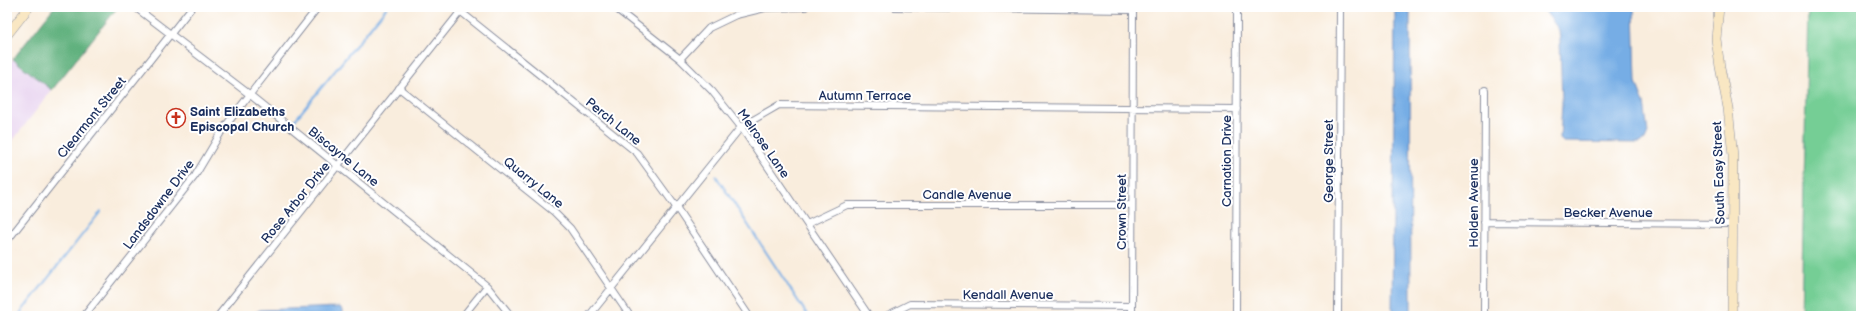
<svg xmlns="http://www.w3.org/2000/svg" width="1868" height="323" font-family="'Balsamiq Sans',sans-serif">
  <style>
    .built { fill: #e7d2ef }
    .green { fill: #75ce95; stroke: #487e7a }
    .forest { fill: #60b17e; stroke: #3e706e }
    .water { fill: #76ade5; stroke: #486ea2 }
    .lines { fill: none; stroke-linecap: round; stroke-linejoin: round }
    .stream { stroke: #76ade5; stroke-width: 2 }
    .street-casing { stroke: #8a8e9e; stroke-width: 8 }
    .secondary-casing { stroke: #8a8e9e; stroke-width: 10 }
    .street { stroke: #fff; stroke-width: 6 }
    .secondary { stroke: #f9e7c3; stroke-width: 9 }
    .labels { text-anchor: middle; stroke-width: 4; stroke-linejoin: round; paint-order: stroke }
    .street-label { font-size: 13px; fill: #1b2f5e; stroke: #fff }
    .poi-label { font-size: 13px; font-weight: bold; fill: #1b2f5e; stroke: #fff; text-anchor: start }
  </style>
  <rect width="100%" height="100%" fill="#fff"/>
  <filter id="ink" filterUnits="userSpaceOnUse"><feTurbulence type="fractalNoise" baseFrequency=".025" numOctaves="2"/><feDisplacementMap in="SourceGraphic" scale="8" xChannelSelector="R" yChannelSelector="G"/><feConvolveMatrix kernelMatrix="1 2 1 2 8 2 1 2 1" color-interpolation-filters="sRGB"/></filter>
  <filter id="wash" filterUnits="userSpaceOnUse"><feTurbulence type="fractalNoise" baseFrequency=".012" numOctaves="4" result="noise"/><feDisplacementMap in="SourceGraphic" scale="16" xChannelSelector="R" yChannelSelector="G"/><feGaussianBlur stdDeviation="0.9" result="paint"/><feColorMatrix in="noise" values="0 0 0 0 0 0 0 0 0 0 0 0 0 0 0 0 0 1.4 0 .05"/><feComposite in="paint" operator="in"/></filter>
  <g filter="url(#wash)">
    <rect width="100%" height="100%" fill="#f9eddd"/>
    <path class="built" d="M13,59l39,31 -45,58v-82z"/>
    <path class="green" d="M1808,7h53v309h-60z"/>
    <path class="forest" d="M54,7h64l-66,83 -39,-31z"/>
    <path class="water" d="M1395,7h15l1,309h-19z
      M1542,7h92l2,75 8,21 4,30 -3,7 -5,3 -77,-1 -3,-3 2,-36 -2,-63 -1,-10z
      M340,307l3,3v6h-95l12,-6z"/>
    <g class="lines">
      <path class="stream" d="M295,120l92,-113
        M716,176l92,140
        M18,316l83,-105"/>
    </g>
  </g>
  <g filter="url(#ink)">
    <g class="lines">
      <g class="street-casing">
        <path id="street" d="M135,7l114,87 238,192 24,30
          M614,7l66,52 32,32 29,36 128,189
          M895,7l238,3
          M460,11l177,142 39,54 73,109
          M680,59l29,-31 27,-13 29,-7 40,-1
          M399,88l155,124 16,16 60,88
          M1484,222l248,2
          M807,224l40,-19h285
          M7,241l185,-234
          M84,316l111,-140 28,-47 95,-122
          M218,316l246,-309
          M463,316l24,-30
          M589,316l152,-189 38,-22 458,4
          M886,316l24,-12 222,2
          M1132,316l1,-309
          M1236,316l1,-309
          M1338,316l2,-309
          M1484,316l1,-226"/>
      </g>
      <g class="secondary-casing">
        <path id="secondary" d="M1719,7l-3,32 4,28 8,41 5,48 -1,160
          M7,35l22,-28"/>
      </g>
      <use href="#street" class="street"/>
      <use href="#secondary" class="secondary"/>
    </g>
  </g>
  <defs>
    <g id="church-ring" transform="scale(1)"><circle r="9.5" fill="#fff" stroke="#c8321e" stroke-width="1.5"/><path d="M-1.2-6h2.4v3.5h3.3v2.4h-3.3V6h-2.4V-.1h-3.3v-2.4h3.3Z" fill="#c8321e"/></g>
  </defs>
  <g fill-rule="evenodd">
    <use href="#church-ring" x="176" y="118"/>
  </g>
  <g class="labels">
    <g class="street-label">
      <text x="865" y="100">Autumn Terrace</text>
      <text transform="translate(91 117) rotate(-51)" y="5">Clearmont Street</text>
      <text transform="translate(614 121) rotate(39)" y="5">Perch Lane</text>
      <text transform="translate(764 143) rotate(55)" y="5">Melrose Lane</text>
      <text transform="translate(344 156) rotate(39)" y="5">Biscayne Lane</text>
      <text transform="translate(1226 161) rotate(-90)" y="5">Carnation Drive</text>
      <text transform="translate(1328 161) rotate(-90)" y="5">George Street</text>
      <text transform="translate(1718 173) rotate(-92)" y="5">South Easy Street</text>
      <text transform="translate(534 182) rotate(39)" y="5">Quarry Lane</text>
      <text x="967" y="199">Candle Avenue</text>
      <text transform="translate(295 202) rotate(-51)" y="5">Rose Arbor Drive</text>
      <text transform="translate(1473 203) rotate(-90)" y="5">Holden Avenue</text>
      <text transform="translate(158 204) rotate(-53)" y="5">Landsdowne Drive</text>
      <text transform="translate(1121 212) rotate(-90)" y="5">Crown Street</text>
      <text x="1608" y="217">Becker Avenue</text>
      <text x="1008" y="299">Kendall Avenue</text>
    </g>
    <g class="poi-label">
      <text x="190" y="116">Saint Elizabeths<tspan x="190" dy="15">Episcopal Church</tspan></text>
    </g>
  </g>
  <rect width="1868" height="323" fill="none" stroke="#fff" stroke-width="24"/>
</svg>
